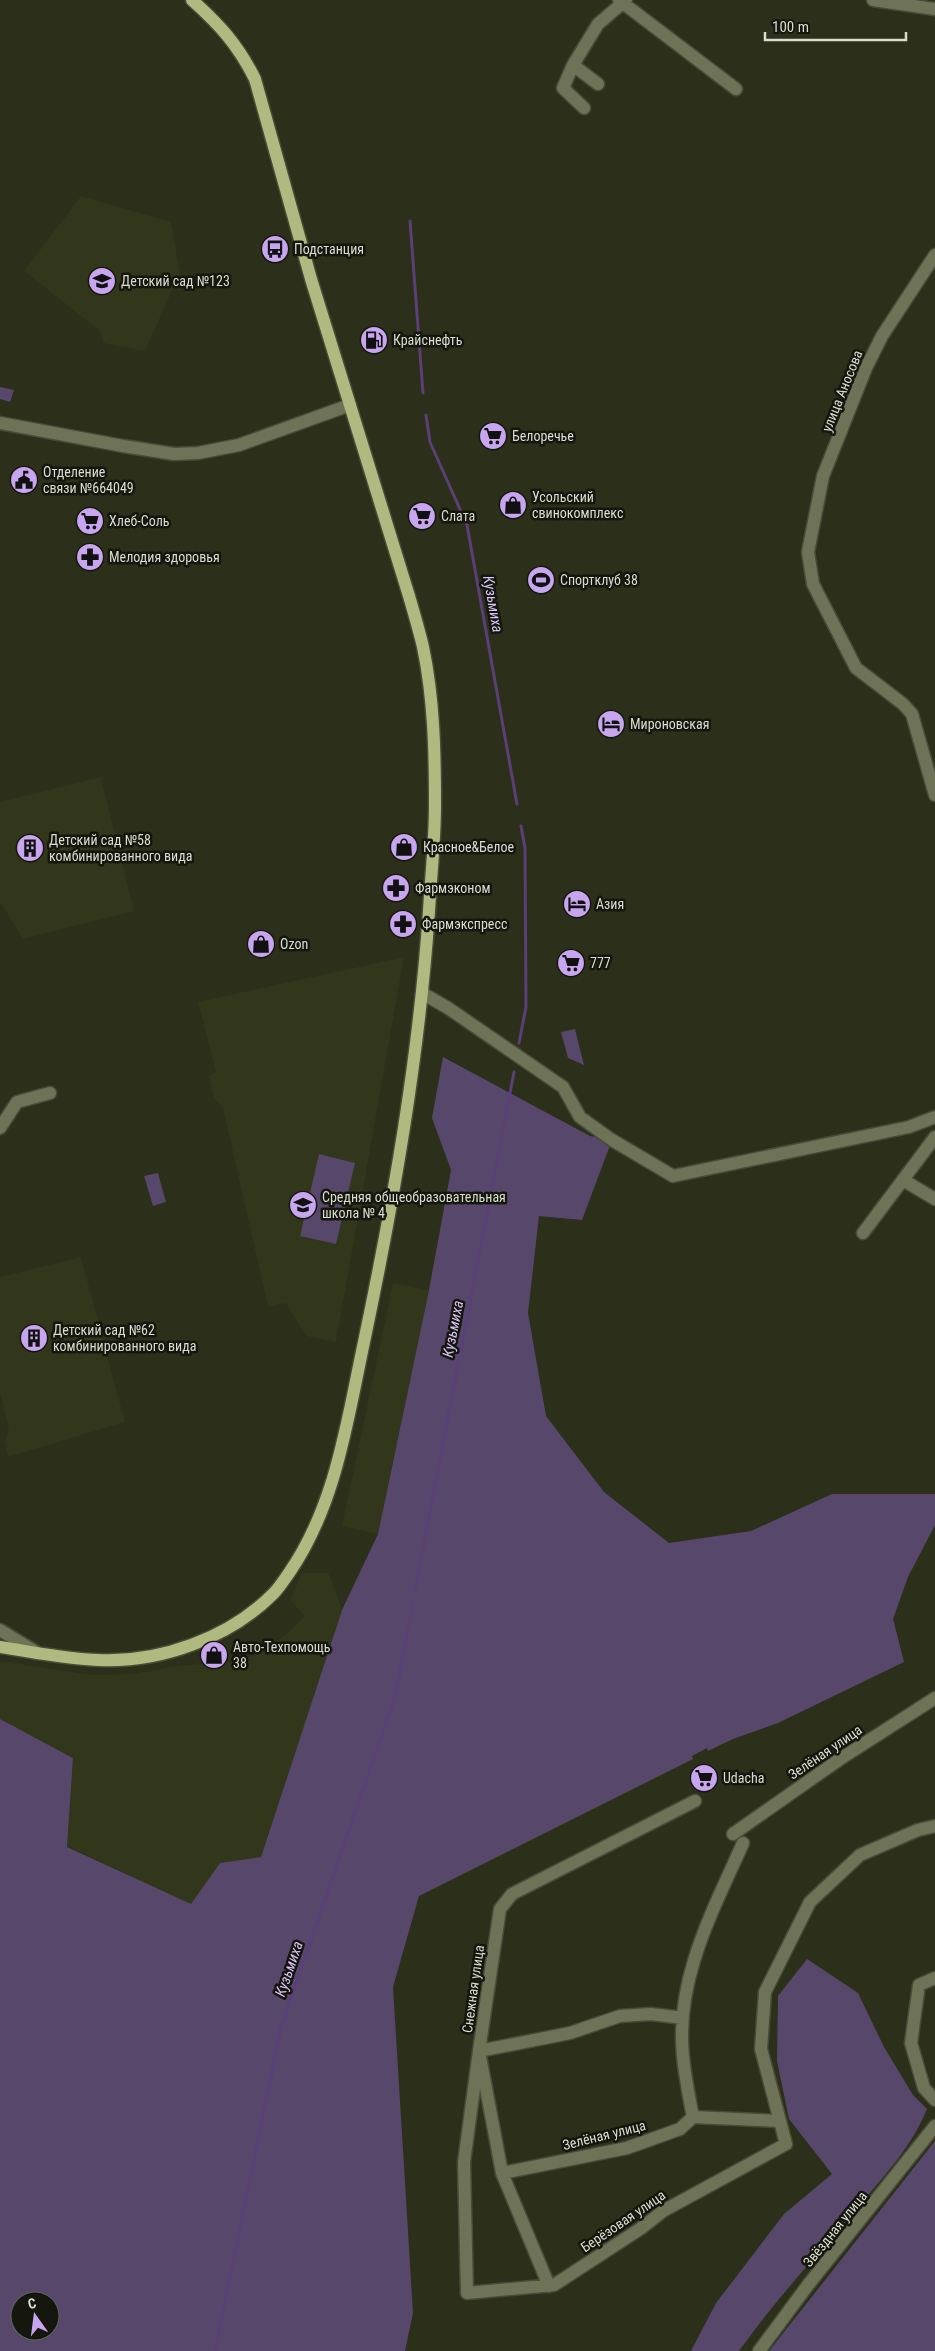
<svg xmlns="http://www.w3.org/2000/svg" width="935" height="2351" font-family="'Roboto Condensed',sans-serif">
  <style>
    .built { fill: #32361a }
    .green { fill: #57476b; fill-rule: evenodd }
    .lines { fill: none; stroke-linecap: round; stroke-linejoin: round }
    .stream { stroke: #5a4077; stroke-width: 3 }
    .minor-casing { stroke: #484b37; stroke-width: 15 }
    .major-casing { stroke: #484b37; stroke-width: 15 }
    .minor { stroke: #6e7357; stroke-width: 12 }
    .major { stroke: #b0b97f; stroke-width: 12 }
    .labels { text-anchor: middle; stroke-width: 5; stroke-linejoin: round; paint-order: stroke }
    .poi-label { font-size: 14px; fill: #d9dcce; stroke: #15160d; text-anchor: start }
    .street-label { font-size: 14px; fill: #d9dcce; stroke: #15160d }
    .water-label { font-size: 15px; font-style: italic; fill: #d8c2f6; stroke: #15160d }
  </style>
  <rect width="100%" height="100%" fill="#2c2f1a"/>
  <path class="built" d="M81,196l90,26 9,51 -35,78 -42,-8 -3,-12 -76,-60z
    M101,777l33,134 -111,28 -23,-37v-100z
    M404,957l-68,385 -30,-6 -20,-33 -18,4 -45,-199 -9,-10 -5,-22 7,-4 -18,-70z
    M81,1257l44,165 -117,35 -3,-16 4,-12 -9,-36v-116z
    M393,1283l36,7 -51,244 -36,-8z
    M302,1573h27l13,37 -81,247 -41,6 -29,42 -124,-59 6,-88 -73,-39v-58l92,14 40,-1 44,-8 54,-4 23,-6 33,-21 19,-19 -15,-16z"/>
  <path class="green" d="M0,387l14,3 -4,12 -10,-3z
    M575,1029l9,36 -16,-7 -7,-26z
    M443,1057l147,79 22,4 -30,80 -43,-4 -11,97 18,103 58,76 65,51 82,-12 81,-37h103v31l-27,52 -15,42 11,43 -126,61 -45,16 -25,12 -1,-3 -15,8 1,3 -274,137 -26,91 20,326 -8,38h-405v-632l73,39 -6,89 124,57 29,-41 41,-6 81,-247 36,-76 51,-244 22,-120 -19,-52zM20,2301h30v30h-30z
    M319,1154l36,9 -19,81 -36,-8z
    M158,1173l8,29 -13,4 -9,-30z
    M807,1959l51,34 26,54 29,48 14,14c-16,39 -41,64 -67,96 -41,48 -84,94 -121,146h-48l25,-48 68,-89 48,-40 -43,-55 -12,-58 1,-65z
    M935,2141v210h-166z"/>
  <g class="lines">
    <path class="stream" d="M410,221l13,172
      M426,415l4,27 37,83 50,279
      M519,1043l7,-36 -1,-159 -4,-22
      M415,1590l99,-518
      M215,2351l66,-324 114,-330 18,-94"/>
    <g class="minor-casing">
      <path id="minor" d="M619,0l117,89
        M873,0l62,9
        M573,65l-10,23 21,20
        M598,84l-25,-19 25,-41 28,-24
        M935,255l-53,81 -16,32 -43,108 -15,76 5,32 43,84 47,36 9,10 23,81
        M0,423l123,23 51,8 24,-1 41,-8 111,-40
        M422,993l26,15 115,79 17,30 32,23 61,36 236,-49 26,-10
        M0,1128l17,-26 33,-9
        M903,1180l32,19
        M863,1233l72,-96
        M0,1630l36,22
        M733,1834l107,-75 95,-61
        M935,1978l-16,7 -8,58 13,45 11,12
        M479,2051l-15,111 3,131 87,-8 86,-56 23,-18 123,-67 -25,-95 4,-57 45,-90 50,-47 58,-25 17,-4
        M479,2051l91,-18 50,-17 31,-2 32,4
        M693,2117l87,4
        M502,2173l125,-25 53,-19 13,-12c-4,-20 -8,-40 -10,-61 -8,-77 30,-145 60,-213
        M549,2286l-47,-113 -23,-122 21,-142 12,-15 183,-93
        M759,2351l49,-66 127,-159"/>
    </g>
    <g class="major-casing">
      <path id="major" d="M0,1647c33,5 65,12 98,13 62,3 131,-22 175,-66 6,-6 11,-14 16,-21 47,-68 58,-152 75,-231 30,-143 55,-285 65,-431 2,-35 6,-71 6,-106 0,-52 -1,-106 -12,-158 -4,-17 -9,-34 -14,-51l-98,-317 -56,-200c-17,-34 -35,-54 -63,-79"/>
    </g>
    <use href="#minor" class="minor"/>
    <use href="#major" class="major"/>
  </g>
  <defs>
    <g id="bus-disc" transform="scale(1.4375)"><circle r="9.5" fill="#c7a6ef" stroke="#15160d"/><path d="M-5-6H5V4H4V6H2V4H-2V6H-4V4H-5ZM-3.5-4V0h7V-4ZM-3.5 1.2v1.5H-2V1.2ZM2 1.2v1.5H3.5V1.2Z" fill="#111"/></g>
    <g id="school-disc" transform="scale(1.4375)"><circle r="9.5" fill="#c7a6ef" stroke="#15160d"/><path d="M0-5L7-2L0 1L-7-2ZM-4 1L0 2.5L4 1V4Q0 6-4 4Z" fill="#111"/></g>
    <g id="fuel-disc" transform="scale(1.4375)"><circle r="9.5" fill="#c7a6ef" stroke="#15160d"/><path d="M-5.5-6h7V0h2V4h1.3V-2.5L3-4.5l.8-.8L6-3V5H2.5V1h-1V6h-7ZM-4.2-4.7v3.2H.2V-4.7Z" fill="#111"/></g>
    <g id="supermarket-disc" transform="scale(1.4375)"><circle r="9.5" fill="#c7a6ef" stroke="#15160d"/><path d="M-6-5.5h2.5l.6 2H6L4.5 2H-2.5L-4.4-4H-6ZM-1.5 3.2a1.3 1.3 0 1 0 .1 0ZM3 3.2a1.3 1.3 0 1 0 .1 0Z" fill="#111"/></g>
    <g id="civic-disc" transform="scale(1.4375)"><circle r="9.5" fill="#c7a6ef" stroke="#15160d"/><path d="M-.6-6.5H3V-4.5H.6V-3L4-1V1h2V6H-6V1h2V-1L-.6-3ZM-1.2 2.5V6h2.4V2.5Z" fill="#111"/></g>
    <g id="shop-disc" transform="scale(1.4375)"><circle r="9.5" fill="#c7a6ef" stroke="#15160d"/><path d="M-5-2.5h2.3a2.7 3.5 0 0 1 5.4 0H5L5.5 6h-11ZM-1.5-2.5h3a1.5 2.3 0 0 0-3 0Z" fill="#111"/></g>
    <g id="pharmacy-disc" transform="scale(1.4375)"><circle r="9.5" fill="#c7a6ef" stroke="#15160d"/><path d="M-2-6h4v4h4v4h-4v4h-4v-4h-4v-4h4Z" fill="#111"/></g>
    <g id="stadium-disc" transform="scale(1.4375)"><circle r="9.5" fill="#c7a6ef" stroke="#15160d"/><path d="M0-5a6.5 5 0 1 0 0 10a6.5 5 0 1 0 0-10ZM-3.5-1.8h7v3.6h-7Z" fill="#111"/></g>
    <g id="hotel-disc" transform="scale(1.4375)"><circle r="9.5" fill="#c7a6ef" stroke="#15160d"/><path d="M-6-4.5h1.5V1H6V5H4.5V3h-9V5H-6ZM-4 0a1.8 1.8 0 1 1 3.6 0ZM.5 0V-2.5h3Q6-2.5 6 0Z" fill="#111"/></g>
    <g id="building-disc" transform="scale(1.4375)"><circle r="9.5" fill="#c7a6ef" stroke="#15160d"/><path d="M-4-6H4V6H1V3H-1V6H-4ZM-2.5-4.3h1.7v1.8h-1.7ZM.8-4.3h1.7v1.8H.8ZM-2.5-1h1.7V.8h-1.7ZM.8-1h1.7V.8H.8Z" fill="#111"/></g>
  </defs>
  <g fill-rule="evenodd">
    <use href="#bus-disc" x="275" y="249"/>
    <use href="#school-disc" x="102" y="281"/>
    <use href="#fuel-disc" x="374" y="340"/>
    <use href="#supermarket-disc" x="493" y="436"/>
    <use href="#civic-disc" x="24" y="480"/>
    <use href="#shop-disc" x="513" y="505"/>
    <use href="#supermarket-disc" x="422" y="516"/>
    <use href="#supermarket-disc" x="90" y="521"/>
    <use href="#pharmacy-disc" x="90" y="557"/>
    <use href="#stadium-disc" x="541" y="580"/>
    <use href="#hotel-disc" x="611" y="724"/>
    <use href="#shop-disc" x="404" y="847"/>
    <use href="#building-disc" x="30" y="848"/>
    <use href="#pharmacy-disc" x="396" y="888"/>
    <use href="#hotel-disc" x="577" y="904"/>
    <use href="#pharmacy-disc" x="403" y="924"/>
    <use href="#shop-disc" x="261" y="944"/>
    <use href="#supermarket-disc" x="571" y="963"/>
    <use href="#school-disc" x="303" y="1205"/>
    <use href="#building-disc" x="34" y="1338"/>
    <use href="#shop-disc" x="214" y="1655"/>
    <use href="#supermarket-disc" x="704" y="1778"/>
  </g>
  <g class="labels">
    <g class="poi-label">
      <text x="294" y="254">Подстанция</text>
      <text x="121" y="286">Детский сад №123</text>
      <text x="393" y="345">Крайснефть</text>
      <text x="512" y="441">Белоречье</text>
      <text x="43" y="477">Отделение<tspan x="43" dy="16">связи №664049</tspan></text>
      <text x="532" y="502">Усольский<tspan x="532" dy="16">свинокомплекс</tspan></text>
      <text x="441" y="521">Слата</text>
      <text x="109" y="526">Хлеб-Соль</text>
      <text x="109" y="562">Мелодия здоровья</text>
      <text x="560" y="585">Спортклуб 38</text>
      <text x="630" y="729">Мироновская</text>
      <text x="49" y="845">Детский сад №58<tspan x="49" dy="16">комбинированного вида</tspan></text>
      <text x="423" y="852">Красное&amp;Белое</text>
      <text x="415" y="893">Фармэконом</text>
      <text x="596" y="909">Азия</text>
      <text x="422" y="929">Фармэкспресс</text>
      <text x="280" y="949">Ozon</text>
      <text x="590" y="968">777</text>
      <text x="322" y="1202">Средняя общеобразовательная<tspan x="322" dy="16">школа № 4</tspan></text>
      <text x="53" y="1335">Детский сад №62<tspan x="53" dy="16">комбинированного вида</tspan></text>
      <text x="233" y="1652">Авто-Техпомощь<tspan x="233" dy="16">38</tspan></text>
      <text x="723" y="1783">Udacha</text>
    </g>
    <g class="street-label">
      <text transform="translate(842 391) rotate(-68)" y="5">улица Аносова</text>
      <text transform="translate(825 1752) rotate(-34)" y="5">Зелёная улица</text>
      <text transform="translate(473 1989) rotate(-82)" y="5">Снежная улица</text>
      <text transform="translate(604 2135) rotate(-14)" y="5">Зелёная улица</text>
      <text transform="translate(623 2221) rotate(-34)" y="5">Берёзовая улица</text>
      <text transform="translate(835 2229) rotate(-51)" y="5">Звёздная улица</text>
    </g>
    <g class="water-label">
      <text transform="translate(493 604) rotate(80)" y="5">Кузьмиха</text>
      <text transform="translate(453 1329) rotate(-79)" y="5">Кузьмиха</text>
      <text transform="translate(289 1969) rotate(-71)" y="5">Кузьмиха</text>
    </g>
  </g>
  <g transform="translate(35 2316) rotate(346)"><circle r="24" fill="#15160d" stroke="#63655a"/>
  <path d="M0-4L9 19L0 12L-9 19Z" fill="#c7a6ef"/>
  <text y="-8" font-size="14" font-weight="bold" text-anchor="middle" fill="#d9dcce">С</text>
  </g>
  <path d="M765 32v8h141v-8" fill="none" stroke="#d9dcce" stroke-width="2.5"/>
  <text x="772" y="32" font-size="15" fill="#d9dcce" stroke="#15160d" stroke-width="4" paint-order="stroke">100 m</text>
</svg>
